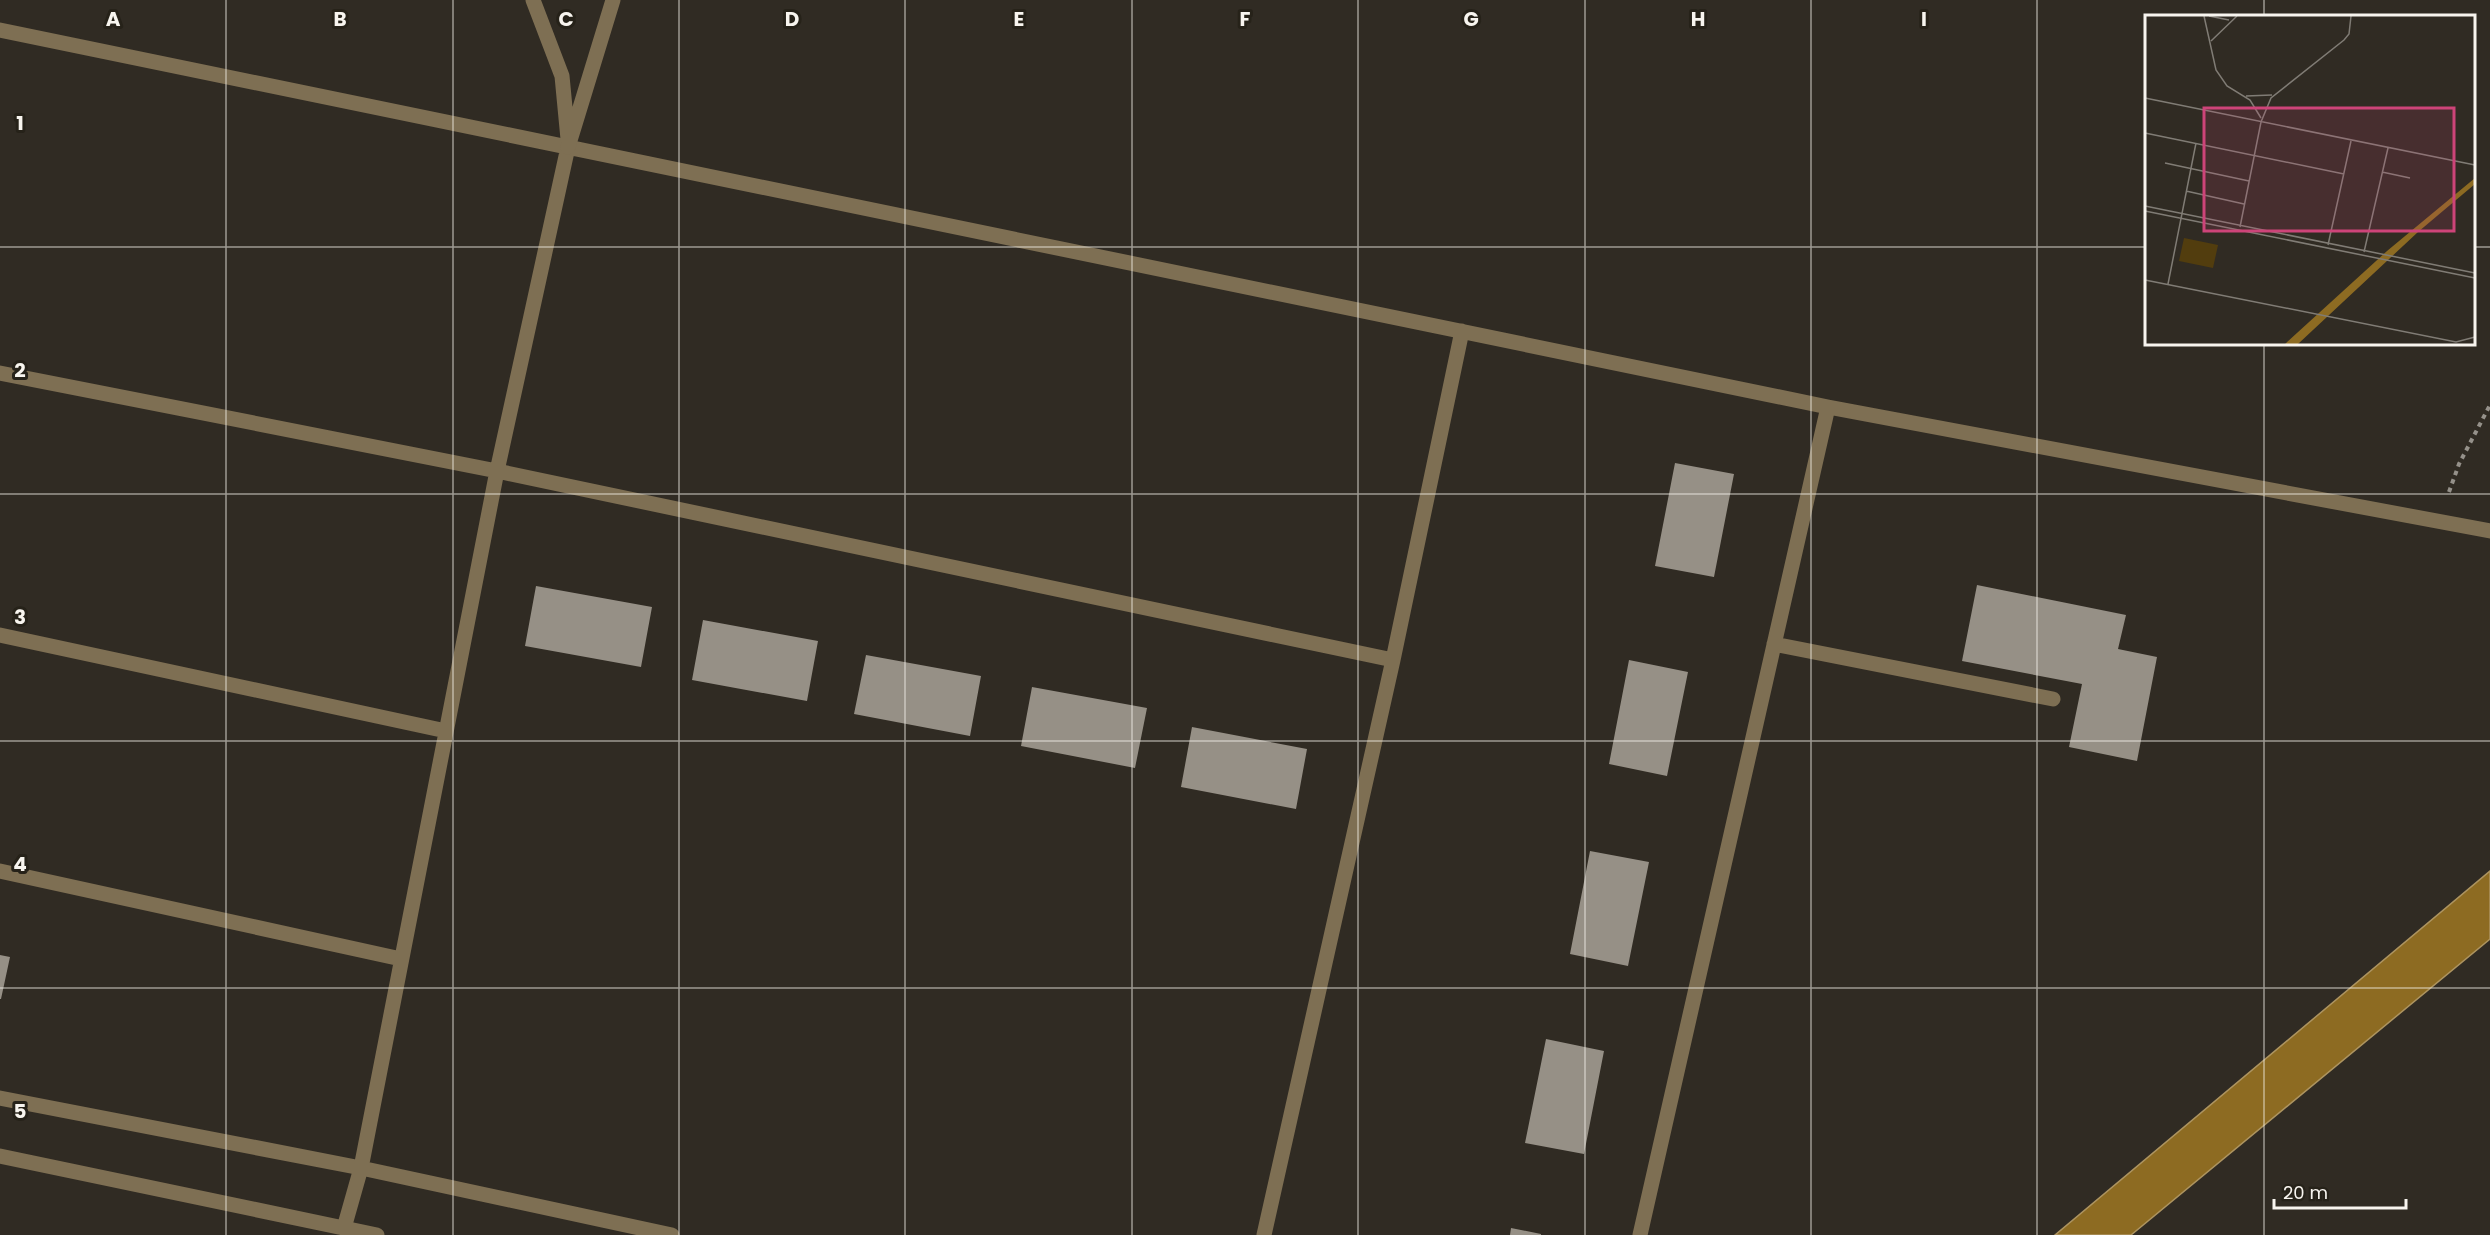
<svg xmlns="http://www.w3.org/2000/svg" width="2490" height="1235" font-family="Poppins,sans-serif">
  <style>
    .water { fill: #8d6b22; stroke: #ad9460; stroke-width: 1.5 }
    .building { fill: #969086 }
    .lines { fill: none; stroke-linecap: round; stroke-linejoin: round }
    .path { stroke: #95918a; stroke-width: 4; stroke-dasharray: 4.5 4.5; stroke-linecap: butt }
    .lane { stroke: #7e6f53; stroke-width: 15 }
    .street { stroke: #7e6f53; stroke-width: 15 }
    .grid { fill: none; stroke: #f8f5ef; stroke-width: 1.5; stroke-opacity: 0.55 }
    .inset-road { fill: none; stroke: #807c75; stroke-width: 1.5 }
    .view { fill: #cd4479; fill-opacity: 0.15; stroke: #cd4479; stroke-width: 3 }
    .inset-edge { fill: none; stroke: #f8f5ef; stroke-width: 3 }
    .grid-label { font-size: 20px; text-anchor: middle; font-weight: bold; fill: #f8f5ef; stroke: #262219; stroke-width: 6; stroke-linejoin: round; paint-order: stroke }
  </style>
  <rect width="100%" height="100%" fill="#302b23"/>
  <path class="water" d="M2490,871v68l-359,296h-76z"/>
  <path class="building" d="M1675,463l59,11 -20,103 -59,-11z
    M1977,585l149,30 -8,34 39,8 -20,104 -68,-14 13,-63 -120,-23z
    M536,586l116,21 -11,60 -116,-21z
    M703,620l115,21 -11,60 -115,-21z
    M866,655l115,21 -11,60 -116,-22z
    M1629,660l59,12 -21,104 -58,-12z
    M1032,687l115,21 -12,60 -114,-22z
    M1192,727l115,22 -11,60 -115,-22z
    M1590,851l59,11 -21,104 -58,-12z
    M0,955l10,2 -9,42h-1z
    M1546,1039l58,12 -20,103 -59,-11z
    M1511,1228l30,6v1h-31z"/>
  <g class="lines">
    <path class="path" d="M2449,492l10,-28 31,-59"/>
    <path class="lane" d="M0,30l1828,377 662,124
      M0,373l497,98 896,189
      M0,635l446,96
      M1774,644l279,55
      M0,871l401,88
      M0,1098l361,70 311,67
      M0,1156l377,79
      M344,1228l17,-60 136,-697 71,-324
      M1264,1235l129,-575 69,-329
      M1640,1235l188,-828"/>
    <path class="street" d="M533,0l29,76 6,63
      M568,147l45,-147"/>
  </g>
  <path class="grid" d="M226,0v1235M453,0v1235M679,0v1235M905,0v1235M1132,0v1235M1358,0v1235M1585,0v1235M1811,0v1235M2037,0v1235M2264,0v16M0,247h2146M2474,247h16M2264,344v891M0,494h2490M0,741h2490M0,988h2490"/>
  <g transform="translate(2145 15)">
    <rect width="330" height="330" fill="#302b23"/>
    <path d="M39,223l34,7 -5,23 -34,-7z" fill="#523d0e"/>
    <path d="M330,163v6l-57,48 -120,112h-13l102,-93z" fill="#8d6b22"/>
    <path class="inset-road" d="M59,1l12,54 11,16 23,14 11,18M64,1l20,4M66,26l26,-25M101,81l26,-1M0,83l330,67M0,118l199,41M20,148l84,18M237,157l28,6M41,176l58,13M0,191l330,67M0,196l330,67M95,212l21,-105 10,-24 73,-58 5,-6 2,-18M183,230l23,-104M219,237l24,-104M0,265l311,62 19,-5M23,269l28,-141"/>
    <path class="view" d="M59,93h250v123h-250z"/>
    <rect width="330" height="330" class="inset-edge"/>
  </g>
  <g class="grid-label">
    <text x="113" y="26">A</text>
    <text x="340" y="26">B</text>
    <text x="566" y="26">C</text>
    <text x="792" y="26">D</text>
    <text x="1019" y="26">E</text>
    <text x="1245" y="26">F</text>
    <text x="1471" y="26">G</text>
    <text x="1698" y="26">H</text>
    <text x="1924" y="26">I</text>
    <text x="20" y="130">1</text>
    <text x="20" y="377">2</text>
    <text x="20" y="624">3</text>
    <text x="20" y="871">4</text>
    <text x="20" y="1118">5</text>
  </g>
  <path d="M2274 1199v9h132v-9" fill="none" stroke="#f8f5ef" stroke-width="3"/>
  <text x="2283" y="1199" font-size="18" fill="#f8f5ef" stroke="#262219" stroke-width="4.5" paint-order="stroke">20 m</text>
</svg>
